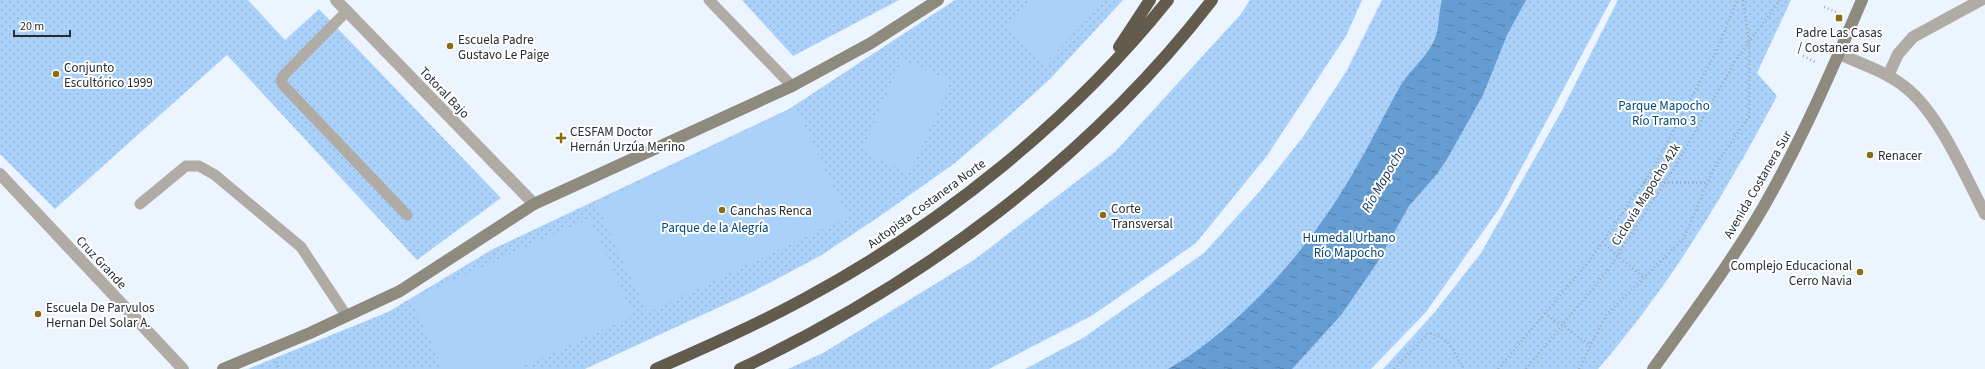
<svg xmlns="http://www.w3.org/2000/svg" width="1985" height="369" font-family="'Source Sans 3',sans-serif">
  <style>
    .grass { fill: url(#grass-dots) }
    .pitch { fill: #a9d1f9 }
    .water { fill: url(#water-ripples) }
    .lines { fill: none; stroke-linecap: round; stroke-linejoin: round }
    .path { stroke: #9fa7af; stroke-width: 2.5; stroke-dasharray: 1 3; stroke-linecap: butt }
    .lane { stroke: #b0aca5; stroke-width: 11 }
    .street { stroke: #b0aca5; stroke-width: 12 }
    .secondary { stroke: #8f8a7e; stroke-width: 12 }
    .highway { stroke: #635c4c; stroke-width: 12 }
    .poi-dot { fill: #8b6c0e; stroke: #fff; stroke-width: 1.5 }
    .labels { text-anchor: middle; stroke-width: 4; stroke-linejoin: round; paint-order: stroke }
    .poi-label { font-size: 13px; fill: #262c31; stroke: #fff; text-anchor: start }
    .street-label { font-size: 13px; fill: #262c31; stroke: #fff }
    .park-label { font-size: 13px; fill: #044778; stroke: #fff }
    .water-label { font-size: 14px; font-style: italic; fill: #0d375a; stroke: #fff }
  </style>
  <defs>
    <pattern id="grass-dots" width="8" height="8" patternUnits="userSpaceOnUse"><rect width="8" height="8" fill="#a9d1f9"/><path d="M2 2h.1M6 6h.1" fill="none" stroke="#91b4d6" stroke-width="1.8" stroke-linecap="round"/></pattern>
    <pattern id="water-ripples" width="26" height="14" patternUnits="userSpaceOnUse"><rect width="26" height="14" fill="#659cd1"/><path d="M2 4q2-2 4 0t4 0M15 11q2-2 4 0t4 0" fill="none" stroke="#537faa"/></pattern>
  </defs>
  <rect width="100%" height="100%" fill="#ecf5ff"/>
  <path class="grass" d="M0,0h248l37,40 34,-31 182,189 -84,62 -190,-205 -172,154 -55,-55z
    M742,0h157l-106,56z
    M955,0h168l-73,79 -52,47 -43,37 -75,53 -60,40 -70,37 -165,76h-337l140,-57 105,-63 296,-140z
    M1250,0h112l-16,36 -80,121 -70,86 -103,72 -104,54h-201l35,-16 151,-93 141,-108 126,-138z
    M1382,0h229l-110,206 -75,106 -55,57h-346l58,-31 121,-85 56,-62 43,-54 43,-65z
    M1618,0h173l-34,73 20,23c-51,96 -107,190 -179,273h-215l51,-56 47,-60 79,-139z"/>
  <path class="pitch" d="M1032,0h74l-62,65 -38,-37z
    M902,59l49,22 -41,92 -48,-22z
    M796,107l52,110 -201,96 -51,-110z
    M590,218l44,98 -117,53h-74l-32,-70z"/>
  <path class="water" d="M1442,0h84l-19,35 -24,60 -36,64 -10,15 -28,32 -32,57 -36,52 -49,54h-124c67,-37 137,-116 176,-181 20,-32 36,-65 54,-98 9,-18 27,-30 36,-49 6,-13 4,-27 8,-41z"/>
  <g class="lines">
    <path class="path" d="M1824,7l15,6
      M1803,56l14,7
      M1644,182l63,1
      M1602,242l42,36
      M1545,313l46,33
      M277,362l1,7
      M1394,369l34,-36c20,2 27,21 36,36
      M1498,369l92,-109 61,-88 65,-120 21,-52
      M1526,369l82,-99 67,-103 62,-109 43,-58
      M1579,369l27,-54 78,-77 30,-70 35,-52v-75l-6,-41"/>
    <path class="lane" d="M709,0l83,86
      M347,11l-64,65 -2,5 3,5 123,129
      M140,204l46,-38h13l16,9 86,72 45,68"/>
    <path class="street" d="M336,0l198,204
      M1839,54c23,10 47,18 66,33 34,26 60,89 80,127
      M1888,76l10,-22 15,-17 68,-37
      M0,174l183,195"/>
    <path class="secondary" d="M223,369l87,-36 90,-42 134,-87 258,-118 79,-43 67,-43
      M1653,369c38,-53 78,-106 111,-163 38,-67 68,-136 98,-206"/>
    <path class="highway" d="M1119,47l31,-47
      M656,369c50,-22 100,-44 148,-70 136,-73 267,-178 364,-299
      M740,369c182,-86 349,-210 472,-369"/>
  </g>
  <g class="poi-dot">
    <rect x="1835" y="14" width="8" height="8" rx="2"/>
    <circle cx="450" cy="46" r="4"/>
    <circle cx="56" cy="74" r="4"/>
    <path d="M559 132h4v4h4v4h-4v4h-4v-4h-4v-4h4z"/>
    <circle cx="1870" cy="155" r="4"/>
    <circle cx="722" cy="210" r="4"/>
    <circle cx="1103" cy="215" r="4"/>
    <circle cx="1860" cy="272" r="4"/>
    <circle cx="38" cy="314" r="4"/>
  </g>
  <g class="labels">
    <g class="poi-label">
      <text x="1839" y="37" text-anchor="middle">Padre Las Casas<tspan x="1839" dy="15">/ Costanera Sur</tspan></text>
      <text x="458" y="44">Escuela Padre<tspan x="458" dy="15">Gustavo Le Paige</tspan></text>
      <text x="64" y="72">Conjunto<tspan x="64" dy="15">Escultórico 1999</tspan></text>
      <text x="570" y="136">CESFAM Doctor<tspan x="570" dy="15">Hernán Urzúa Merino</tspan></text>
      <text x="1878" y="160">Renacer</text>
      <text x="1111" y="213">Corte<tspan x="1111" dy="15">Transversal</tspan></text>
      <text x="730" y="215">Canchas Renca</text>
      <text x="1852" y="270" text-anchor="end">Complejo Educacional<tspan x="1852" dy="15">Cerro Navia</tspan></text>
      <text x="46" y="312">Escuela De Parvulos<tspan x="46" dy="15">Hernan Del Solar A.</tspan></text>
    </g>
    <g class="street-label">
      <text transform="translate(445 92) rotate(46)" y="5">Totoral Bajo</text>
      <text transform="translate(1757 184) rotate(-60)" y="5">Avenida Costanera Sur</text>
      <text transform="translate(1645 194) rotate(-58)" y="5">Ciclovía Mapocho 42k</text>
      <text transform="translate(926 203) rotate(-36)" y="5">Autopista Costanera Norte</text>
      <text transform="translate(102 262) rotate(47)" y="5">Cruz Grande</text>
    </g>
    <g class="park-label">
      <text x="1664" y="110">Parque Mapocho<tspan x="1664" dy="15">Río Tramo 3</tspan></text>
      <text x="715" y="232">Parque de la Alegría</text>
      <text x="1349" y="242">Humedal Urbano<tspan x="1349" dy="15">Río Mapocho</tspan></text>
    </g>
    <g class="water-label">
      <text transform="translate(1383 179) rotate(-60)" y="5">Río Mapocho</text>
    </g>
  </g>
  <path d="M14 30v6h56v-6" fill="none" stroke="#262c31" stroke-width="2"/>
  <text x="20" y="30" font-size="12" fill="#262c31" stroke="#ffffff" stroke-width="3" paint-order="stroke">20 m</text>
</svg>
